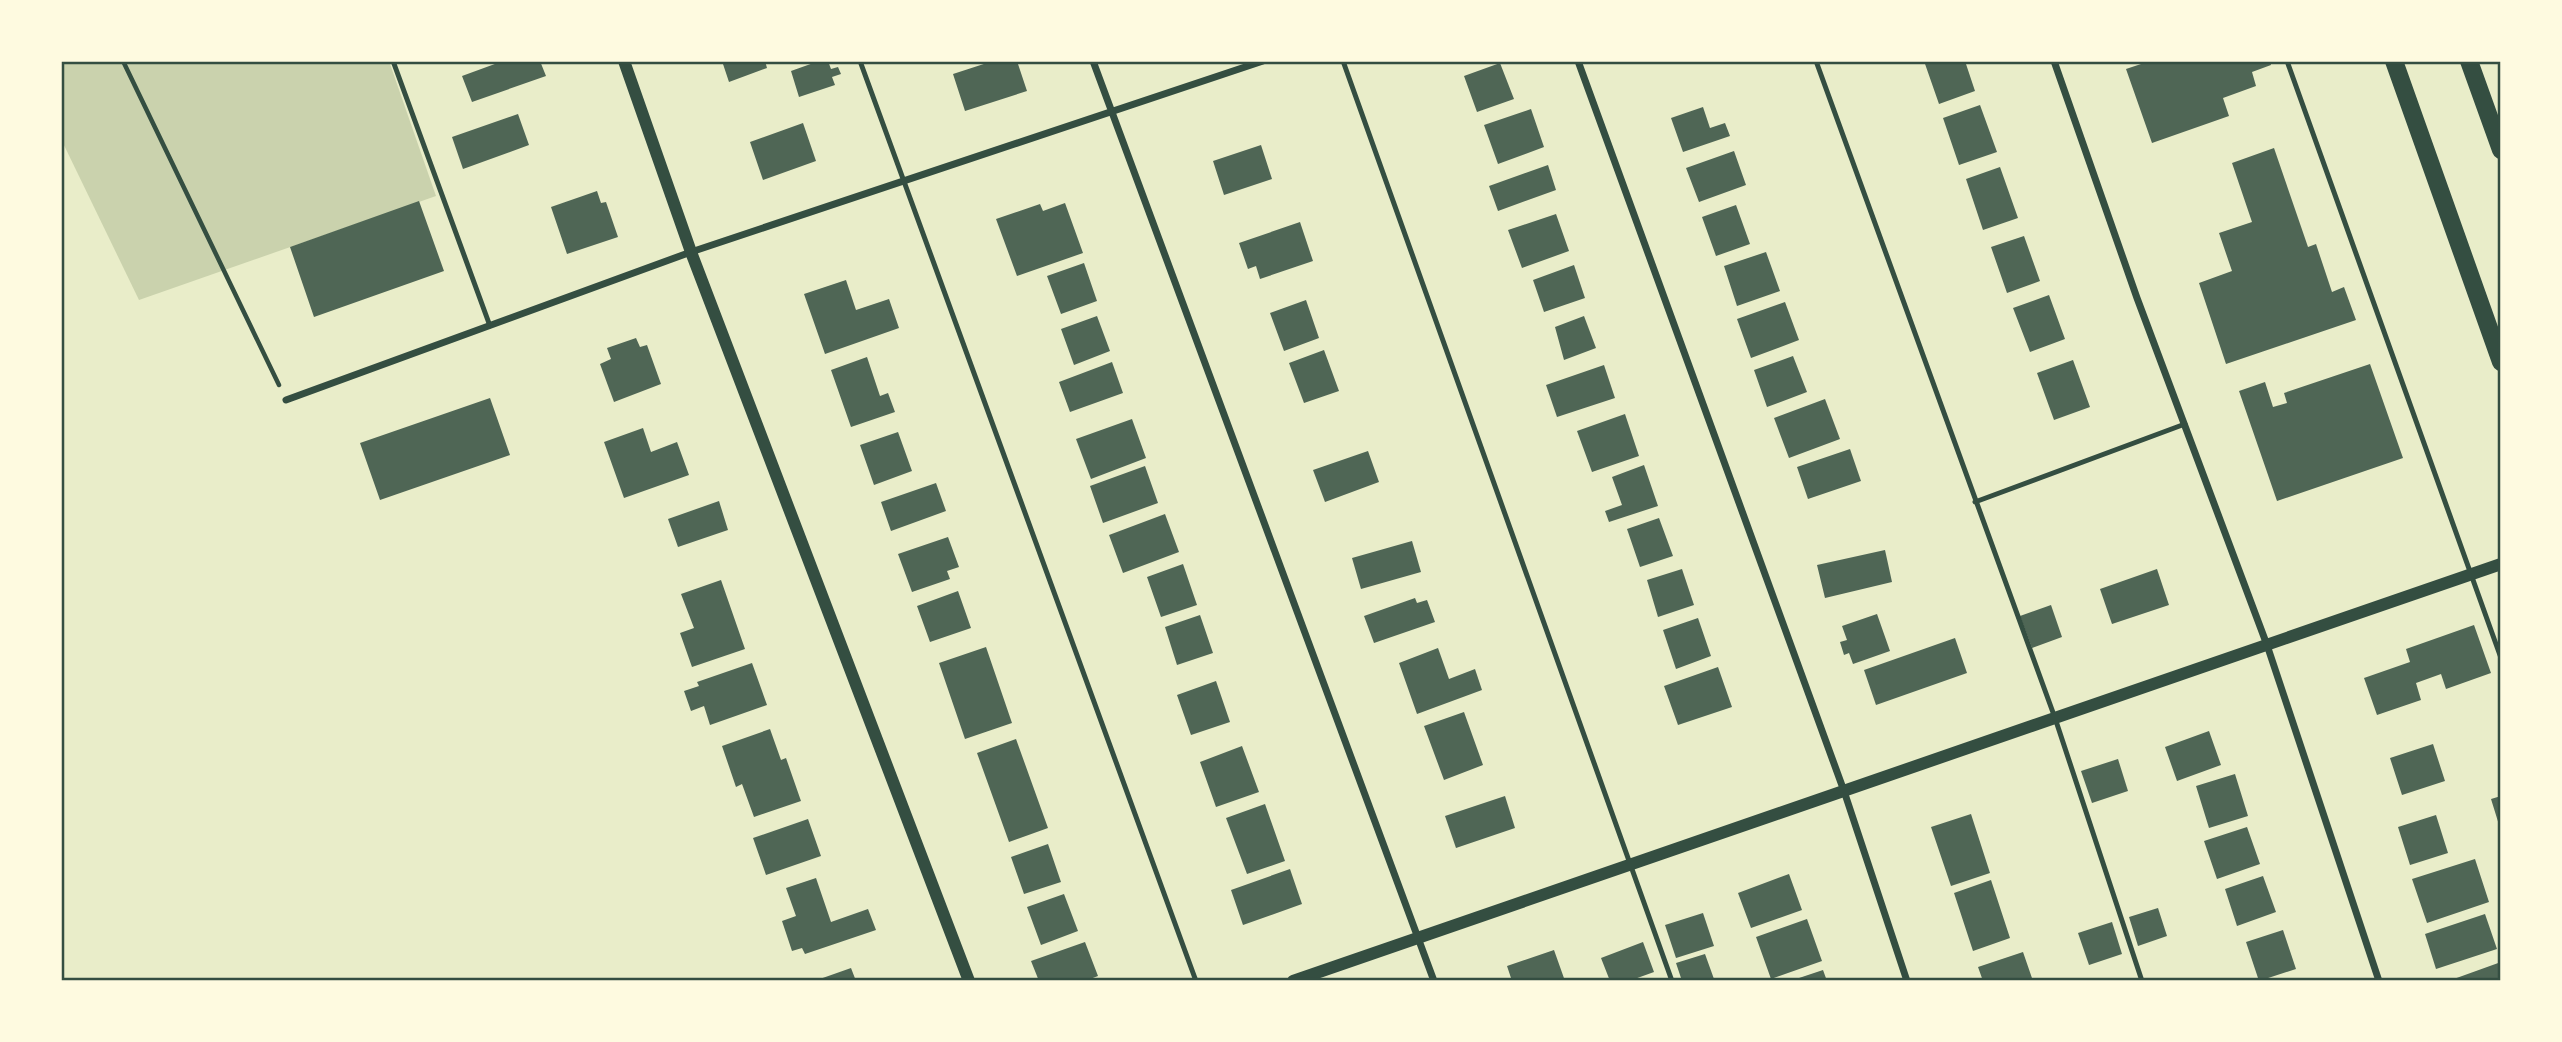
<svg xmlns="http://www.w3.org/2000/svg" width="2562" height="1042" font-family="'Source Serif 4',serif">
  <style>
    .green { fill: #cad2ad }
    .building { fill: #4f6655 }
    .lines { fill: none; stroke-linecap: round; stroke-linejoin: round }
    .path { stroke: #344e41; stroke-width: 4.5 }
    .service { stroke: #344e41; stroke-width: 5 }
    .minor { stroke: #344e41; stroke-width: 7 }
    .tertiary { stroke: #344e41; stroke-width: 12 }
    .primary { stroke: #344e41; stroke-width: 18 }
    .neatline { fill: none; stroke: #344e41; stroke-width: 2.5 }
  </style>
  <rect width="100%" height="100%" fill="#e9edc9"/>
  <path class="green" d="M61,61h328l47,135 -297,104 -78,-161z"/>
  <path class="building" d="M503,61h37l6,15 -74,26 -10,-26z
    M722,61h43l2,7 -38,14z
    M819,61h9l3,8 7,-2 3,7 -9,3 3,8 -36,12 -8,-26z
    M993,61h24l10,30 -62,20 -12,-37z
    M1924,61h41l10,30 -36,13z
    M2150,61h120l1,4 -19,7 4,14 -33,12 6,18 -77,27 -26,-74z
    M1500,63l14,36 -37,13 -13,-36z
    M1980,105l17,47 -38,13 -16,-47z
    M1703,107l7,21 15,-5 5,13 -47,16 -12,-34z
    M1531,109l13,38 -46,17 -14,-39z
    M518,114l11,31 -66,24 -11,-32z
    M803,123l13,38 -53,19 -13,-38z
    M1261,145l11,34 -48,16 -11,-34z
    M2274,148l34,99 8,-3 16,48 12,-5 12,33 -130,44 -27,-81 33,-12 -13,-38 33,-11 -20,-59z
    M1734,151l12,34 -47,17 -13,-34z
    M1548,165l8,25 -58,21 -9,-25z
    M2000,167l18,51 -35,12 -17,-51z
    M597,191l4,12 5,-1 12,35 -51,17 -16,-47z
    M419,201l25,70 -130,46 -24,-70z
    M1065,203l18,50 -66,23 -21,-57 44,-15 3,7z
    M1736,205l14,39 -34,12 -14,-39z
    M1556,214l13,37 -47,17 -14,-38z
    M1300,222l13,39 -53,18 -4,-13 -8,3 -9,-26z
    M2024,236l16,45 -33,12 -16,-46z
    M1766,252l14,39 -43,15 -13,-40z
    M1084,263l13,38 -36,13 -14,-38z
    M1574,265l11,33 -41,14 -11,-32z
    M846,280l10,30 33,-11 10,29 -74,26 -21,-60z
    M2049,295l16,44 -35,13 -17,-44z
    M1306,300l13,38 -35,13 -14,-38z
    M1785,302l14,38 -48,18 -14,-39z
    M1097,316l13,35 -36,14 -13,-36z
    M1584,316l12,32 -32,12 -9,-33z
    M636,338l4,9 7,-2 14,39 -47,18 -14,-38 11,-5 -4,-11z
    M1324,350l15,41 -35,12 -15,-40z
    M1793,356l14,36 -40,15 -13,-37z
    M867,357l13,39 8,-3 7,19 -44,15 -20,-57z
    M2073,360l17,47 -36,13 -17,-47z
    M1112,362l11,31 -53,19 -11,-30z
    M2370,364l33,94 -126,43 -38,-110 26,-9 8,25 14,-4 -3,-10z
    M1604,365l11,33 -58,19 -11,-32z
    M490,398l20,57 -130,45 -20,-57z
    M1825,399l15,40 -51,19 -15,-40z
    M1625,414l14,42 -47,16 -15,-41z
    M1132,419l14,39 -55,21 -15,-40z
    M643,428l8,24 26,-10 12,33 -65,23 -20,-56z
    M898,432l14,39 -38,14 -14,-40z
    M1850,449l11,32 -53,18 -11,-32z
    M1368,451l11,31 -54,20 -12,-32z
    M1644,465l14,41 -49,16 -4,-11 17,-6 -10,-28z
    M1145,466l13,37 -55,20 -13,-37z
    M936,483l10,28 -55,20 -10,-29z
    M719,501l9,29 -50,17 -10,-28z
    M1165,514l14,38 -56,21 -14,-38z
    M1659,518l14,38 -33,11 -13,-38z
    M948,537l11,30 -12,4 3,8 -38,13 -14,-38z
    M1412,541l9,31 -60,17 -9,-31z
    M1885,550l7,32 -67,16 -8,-33z
    M1183,564l14,41 -36,12 -14,-40z
    M1682,569l12,36 -36,12 -11,-37z
    M2157,569l12,36 -57,19 -12,-35z
    M721,580l24,69 -53,18 -12,-34 14,-5 -13,-34z
    M958,591l13,37 -41,14 -13,-36z
    M1415,598l2,5 10,-3 8,22 -61,21 -10,-27z
    M2051,605l11,32 -30,11 -12,-32z
    M1877,614l13,37 -37,13 -4,-11 -5,2 -4,-13 7,-2 -5,-14z
    M1200,615l13,38 -36,12 -12,-38z
    M1698,618l13,38 -35,13 -13,-39z
    M2474,625l17,48 -45,16 -5,-15 -25,9 5,17 -44,15 -13,-37 46,-16 -4,-13z
    M1955,638l12,35 -91,32 -12,-35z
    M986,647l26,76 -47,16 -26,-76z
    M1438,648l11,31 26,-10 7,21 -65,24 -18,-51z
    M752,663l15,42 -57,20 -6,-19 -13,5 -7,-20 15,-5 -2,-4z
    M1718,667l14,40 -54,18 -14,-39z
    M1216,681l14,41 -39,13 -14,-40z
    M1464,712l19,53 -39,15 -20,-54z
    M770,729l11,31 5,-2 15,43 -47,16 -12,-33 -6,3 -14,-41z
    M2209,731l12,34 -44,16 -12,-34z
    M1016,739l32,89 -39,14 -32,-89z
    M2433,744l12,37 -43,14 -12,-37z
    M1242,746l17,46 -43,15 -16,-45z
    M2118,759l10,32 -36,12 -11,-32z
    M2235,774l13,42 -39,12 -13,-42z
    M1505,796l10,32 -59,20 -11,-32z
    M2501,796v32h-1l-9,-29z
    M1265,804l20,57 -38,13 -21,-56z
    M1971,814l19,59 -39,13 -20,-59z
    M2436,815l12,38 -38,12 -12,-38z
    M808,819l13,37 -55,19 -13,-37z
    M2247,827l13,37 -43,15 -13,-38z
    M1048,844l13,38 -37,12 -13,-37z
    M2475,859l14,43 -62,21 -15,-44z
    M1290,869l12,35 -59,21 -12,-35z
    M1789,874l13,36 -51,18 -13,-35z
    M2263,876l13,36 -39,14 -12,-37z
    M816,878l15,44 37,-13 8,21 -71,24 -3,-6 -10,3 -10,-30 14,-5 -10,-28z
    M1991,880l19,58 -37,13 -19,-58z
    M1064,894l14,37 -37,14 -14,-38z
    M2158,908l9,28 -29,10 -9,-29z
    M1703,913l11,33 -38,12 -11,-33z
    M2485,914l12,35 -61,20 -11,-35z
    M1807,919l15,42 -51,18 -15,-42z
    M2112,922l10,32 -33,11 -11,-32z
    M2283,930l13,39 -37,12 -13,-39z
    M1085,942l13,34 -13,5h-46l-8,-20z
    M1643,942l11,30 -25,9h-19l-9,-23z
    M1554,950l11,31h-53l-5,-15z
    M2023,952l10,29h-50l-5,-14z
    M1705,954l9,25 -32,2 -6,-18z
    M2501,962v19h-50v-1z
    M851,968l5,13h-39v-1z
    M1823,970l4,11h-34v-1z"/>
  <g class="lines">
    <path class="path" d="M123,61l156,324"/>
    <path class="service" d="M393,61l97,265
      M860,61l336,920
      M1343,61l329,920
      M1816,61l239,657 87,263
      M2287,61l214,597
      M1975,502l210,-78"/>
    <path class="minor" d="M1093,61l341,920
      M1578,61l266,730 63,190
      M2054,61l83,237 130,347 112,336
      M286,400l405,-148 572,-191"/>
    <path class="tertiary" d="M624,61l67,191 278,729
      M1293,981l1208,-417"/>
    <path class="primary" d="M2394,61l107,301
      M2469,61l32,89"/>
  </g>
  <rect width="2562" height="1042" fill="none" stroke="#fefae0" stroke-width="126"/>
  <rect x="63" y="63" width="2436" height="916" class="neatline"/>
</svg>
